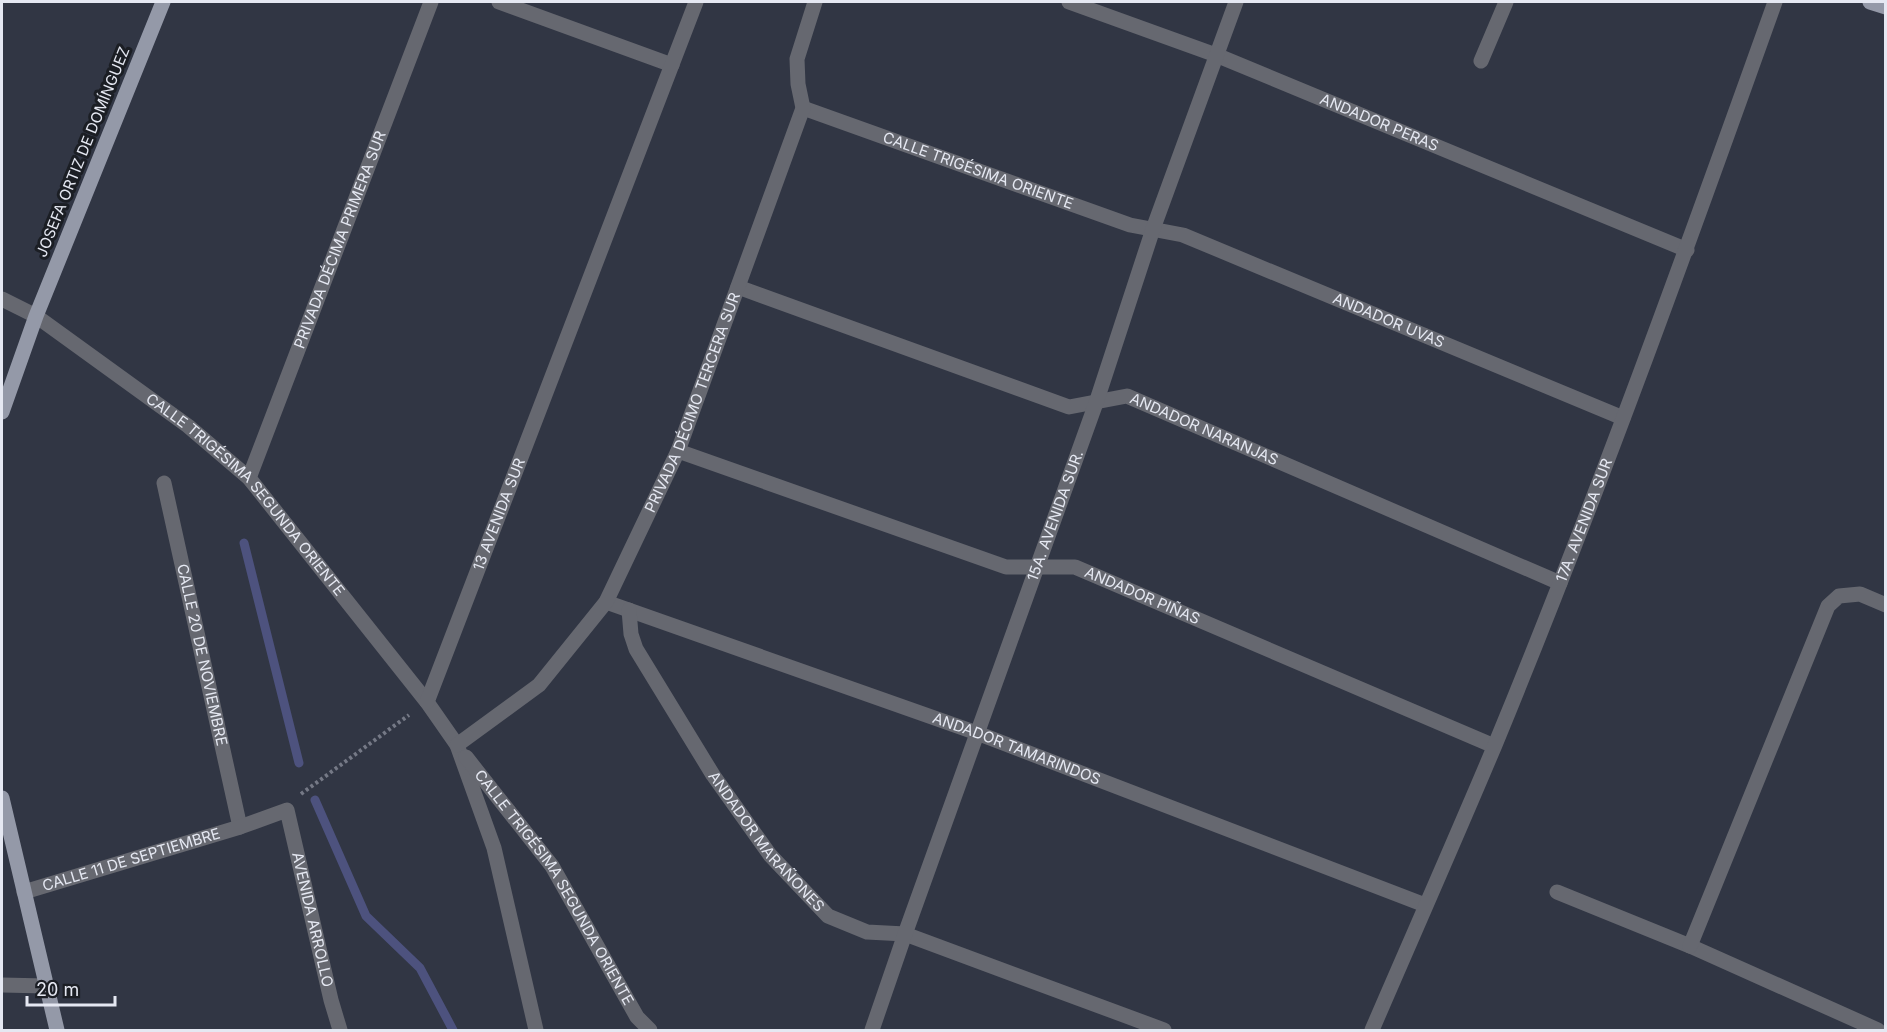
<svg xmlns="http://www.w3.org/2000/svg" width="1887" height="1032" font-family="Inter,sans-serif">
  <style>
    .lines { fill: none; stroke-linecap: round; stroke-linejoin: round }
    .stream { stroke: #4d527e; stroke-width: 9 }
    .path { stroke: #757986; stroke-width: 4; stroke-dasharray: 3 3; stroke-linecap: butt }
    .minor { stroke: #666870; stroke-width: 15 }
    .major { stroke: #9499a8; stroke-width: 15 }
    .labels { text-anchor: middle; stroke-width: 6; stroke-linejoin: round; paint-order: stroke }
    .street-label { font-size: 15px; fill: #e5e8f2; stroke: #1b1e24 }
  </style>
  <rect width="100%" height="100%" fill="#313644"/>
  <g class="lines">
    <path class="stream" d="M244,543l55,220
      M315,800l51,116 54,52 33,62"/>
    <path class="path" d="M301,794l108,-79"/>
    <g class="minor">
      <path d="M499,2l173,63"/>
      <path id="s1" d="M1069,2l147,53 471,195"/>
      <path d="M1481,61l25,-59"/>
      <path id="s2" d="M803,108l327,117 53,10 440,183"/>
      <path id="s3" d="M738,287l331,120 58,-11 433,187"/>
      <path id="s4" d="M2,299l34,17 152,110 61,52 178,224 30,43 37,103 42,182"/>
      <path id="s5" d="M678,451l328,116h69l419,179"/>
      <path id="s6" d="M249,478l182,-476"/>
      <path id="s7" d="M164,483l76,344"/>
      <path id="s8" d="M606,602l371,131 448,172"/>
      <path id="s9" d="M629,610l2,24 5,15 77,126 57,80 58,61 39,16 38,2 259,96"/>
      <path id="s10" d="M427,702l269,-700"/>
      <path id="s11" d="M457,745l82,-60 67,-83 72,-151 125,-343 -5,-24 -1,-25 18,-57"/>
      <path id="s12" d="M466,757l86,109 85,151 13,13"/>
      <path id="s13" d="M24,892l216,-65 47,-17 44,190 9,30"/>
      <path d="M1557,892l133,54 188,84"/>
      <path d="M1690,946l138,-340 11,-10 21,-2 26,11"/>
      <path d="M2,985l44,1"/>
      <path id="s14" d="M872,1030l33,-96 191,-531 57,-174 83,-227"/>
      <path id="s15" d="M1372,1030c41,-95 83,-190 123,-285 101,-245 191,-494 280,-743"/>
    </g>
    <path class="major" d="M1870,2l16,5
      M2,412l34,-96 127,-314
      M2,798l55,232"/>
  </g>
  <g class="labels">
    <g class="street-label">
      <text dy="5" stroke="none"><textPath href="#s1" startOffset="333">ANDADOR PERAS</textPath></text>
      <text transform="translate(83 152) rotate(-68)" y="5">JOSEFA ORTIZ DE DOMÍNGUEZ</text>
      <text dy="5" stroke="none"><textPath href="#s2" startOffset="186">CALLE TRIGÉSIMA ORIENTE</textPath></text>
      <text dy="5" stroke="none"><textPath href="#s6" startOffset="255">PRIVADA DÉCIMA PRIMERA SUR</textPath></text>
      <text dy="5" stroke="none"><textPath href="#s2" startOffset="624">ANDADOR UVAS</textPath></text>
      <text dy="5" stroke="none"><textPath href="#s11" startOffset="426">PRIVADA DÉCIMO TERCERA SUR</textPath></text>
      <text dy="5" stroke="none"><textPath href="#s3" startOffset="495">ANDADOR NARANJAS</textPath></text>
      <text dy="5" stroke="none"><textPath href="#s4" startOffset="315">CALLE TRIGÉSIMA SEGUNDA ORIENTE</textPath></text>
      <text dy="5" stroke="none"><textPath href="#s10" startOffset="201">13 AVENIDA SUR</textPath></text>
      <text dy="5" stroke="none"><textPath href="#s14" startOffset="546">15A. AVENIDA SUR.</textPath></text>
      <text dy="5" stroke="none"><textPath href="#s15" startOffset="552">17A. AVENIDA SUR</textPath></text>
      <text dy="5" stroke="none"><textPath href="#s5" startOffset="490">ANDADOR PIÑAS</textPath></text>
      <text dy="5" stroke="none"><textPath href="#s7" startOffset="176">CALLE 20 DE NOVIEMBRE</textPath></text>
      <text dy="5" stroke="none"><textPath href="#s8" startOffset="436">ANDADOR TAMARINDOS</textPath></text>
      <text dy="5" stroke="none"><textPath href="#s9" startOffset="273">ANDADOR MARAÑONES</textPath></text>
      <text dy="5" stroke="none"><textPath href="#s13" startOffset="112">CALLE 11 DE SEPTIEMBRE</textPath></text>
      <text dy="5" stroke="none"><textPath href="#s12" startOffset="158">CALLE TRIGÉSIMA SEGUNDA ORIENTE</textPath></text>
      <text dy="5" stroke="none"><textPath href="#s13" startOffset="388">AVENIDA ARROLLO</textPath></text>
    </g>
  </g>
  <rect width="1887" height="1032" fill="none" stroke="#e5e8f2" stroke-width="6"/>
  <path d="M27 996v9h88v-9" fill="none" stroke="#e5e8f2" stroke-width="3"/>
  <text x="36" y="996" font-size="18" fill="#e5e8f2" stroke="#1b1e24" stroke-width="4.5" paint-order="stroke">20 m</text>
</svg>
